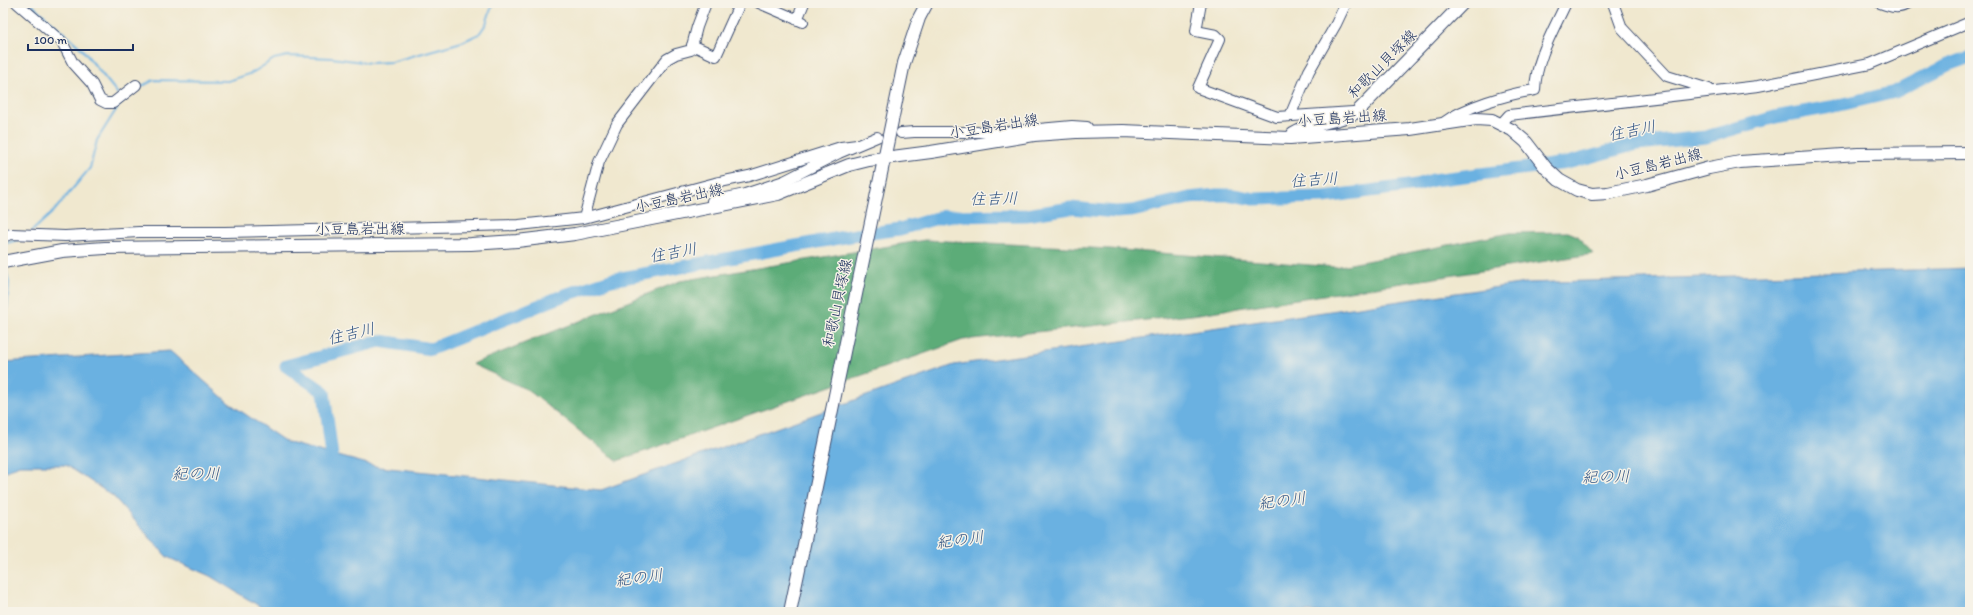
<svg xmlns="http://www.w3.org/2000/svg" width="1973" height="615" font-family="Itim,'Klee One',sans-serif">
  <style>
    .forest { fill: #5cac78; stroke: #3c6e6b }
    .water { fill: #6ab1e1; stroke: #4270a0 }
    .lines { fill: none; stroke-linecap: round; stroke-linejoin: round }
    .stream { stroke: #6ab1e1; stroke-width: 2 }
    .river { stroke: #6ab1e1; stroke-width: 13 }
    .minor-casing { stroke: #3b4b6f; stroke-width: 12 }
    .major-casing { stroke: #3b4b6f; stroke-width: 14 }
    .minor { stroke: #fff; stroke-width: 10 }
    .major { stroke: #fff; stroke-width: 12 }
    .labels { text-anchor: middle; stroke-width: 3; stroke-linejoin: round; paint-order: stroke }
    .street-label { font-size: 15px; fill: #1b2f5e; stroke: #f7f3e8 }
    .water-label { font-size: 16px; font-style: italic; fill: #335685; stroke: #f7f3e8 }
  </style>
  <rect width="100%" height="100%" fill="#f7f3e8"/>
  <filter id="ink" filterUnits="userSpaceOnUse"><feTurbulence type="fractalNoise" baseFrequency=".025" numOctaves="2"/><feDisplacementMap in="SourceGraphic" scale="8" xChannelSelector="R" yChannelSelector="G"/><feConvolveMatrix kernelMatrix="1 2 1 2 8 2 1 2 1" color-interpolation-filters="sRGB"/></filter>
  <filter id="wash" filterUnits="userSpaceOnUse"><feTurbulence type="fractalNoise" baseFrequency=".012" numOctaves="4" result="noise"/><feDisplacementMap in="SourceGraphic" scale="16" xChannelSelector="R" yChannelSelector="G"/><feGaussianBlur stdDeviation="0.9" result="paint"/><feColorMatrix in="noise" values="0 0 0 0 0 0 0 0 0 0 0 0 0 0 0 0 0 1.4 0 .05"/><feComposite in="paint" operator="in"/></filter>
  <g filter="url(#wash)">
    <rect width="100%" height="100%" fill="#f0e8cf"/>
    <path class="forest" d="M1568,232l10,4 15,18 -401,61 -229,25 -346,121 -89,-71 -56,-26 208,-83 245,-41 185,9 225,18 175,-34z"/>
    <path class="water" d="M1970,268v344h-1701l-59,-36 -43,-19 -54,-61 -47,-31h-47l-16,8v-111l167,-11 59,52 57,39 93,25 222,23 353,-125 572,-82z"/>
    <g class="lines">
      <path class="stream" d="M30,3l51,45 37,46
        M138,88l16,-8 74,1 24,-8 22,-14 14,-3 44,2 38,5 21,-1 71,-20 17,-8 7,-10 7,-21
        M32,231l22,-20 36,-43 7,-28 24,-38
        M3,244l18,-5
        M3,361l6,-78 -4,-18"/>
      <path class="river" d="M334,472l-10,-80 -38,-26 94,-25 51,8 134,-54 46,-15 239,-44 50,-7 44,-13 82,-1 45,-7 45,4 16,-1 57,-13 28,-3h16l21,4 70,-2 92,-12 17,-5 134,-17 70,-19 69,-7 69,-20 56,-10 64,-15 53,-27 22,-8"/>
    </g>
  </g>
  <g filter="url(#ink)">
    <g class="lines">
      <g class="minor-casing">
        <path id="minor" d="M17,3l45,39 11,21 19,21 8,16 6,3h7l23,-18
          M759,3l44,19
          M1201,3l-5,28 20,4 4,4 -22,49 79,29 76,-5
          M1613,3l9,25 45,48 42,13
          M1880,3c11,4 19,7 29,0
          M797,20l7,-17
          M692,45l24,11 24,-53
          M1290,116l19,-45 27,-47 10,-21
          M1443,123c21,-16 65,-29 92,-33 1,-31 18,-59 31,-87
          M1501,124l8,-9 249,-29 112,-22 100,-42
          M901,133l13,-1h93l65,-6 15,1
          M712,201l33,-7 39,-13 55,-28 38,-16
          M584,218l15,-56 18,-38 50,-65 9,-5 15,-4 6,-23 9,-24
          M3,237l8,-3 54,2 74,-4h86l294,-7 65,-7 131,-35 34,-7 92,-29 16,-2"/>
      </g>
      <g class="major-casing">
        <path id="major" d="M1293,134c19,-12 44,-11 64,-22l106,-109
          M3,262l59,-11 43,-3 366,-4 46,-3 58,-7 203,-40 71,-29 20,-5 62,-8 103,-17 42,-3 47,-1 167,7 120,-9 66,-10 16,1 20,10 14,12 20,26 13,12 18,10 15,4 16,-1 39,-8 62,-17 31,-6 118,-8 112,-1
          M790,612l114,-549 15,-45 8,-15"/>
      </g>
      <use href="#minor" class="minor"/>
      <use href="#major" class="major"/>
    </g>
  </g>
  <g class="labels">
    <g class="street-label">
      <text transform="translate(1382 64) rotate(-45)" y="5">和歌山貝塚線</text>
      <text transform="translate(1342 118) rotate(-4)" y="5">小豆島岩出線</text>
      <text transform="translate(994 126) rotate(-9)" y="5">小豆島岩出線</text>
      <text transform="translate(1658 164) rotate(-14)" y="5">小豆島岩出線</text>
      <text transform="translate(679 198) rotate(-12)" y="5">小豆島岩出線</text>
      <text x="360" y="234">小豆島岩出線</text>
      <text transform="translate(837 303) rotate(-78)" y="5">和歌山貝塚線</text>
    </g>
    <g class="water-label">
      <text transform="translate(1632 130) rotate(-11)" y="6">住吉川</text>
      <text transform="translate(1314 179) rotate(-4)" y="6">住吉川</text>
      <text transform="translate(994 198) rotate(-1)" y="6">住吉川</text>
      <text transform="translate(673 252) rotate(-10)" y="6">住吉川</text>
      <text transform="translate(351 333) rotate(-13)" y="6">住吉川</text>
      <text x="196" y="479">紀の川</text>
      <text transform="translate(1606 476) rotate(-1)" y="6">紀の川</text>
      <text transform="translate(1282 500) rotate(-7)" y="6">紀の川</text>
      <text transform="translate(960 539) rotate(-7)" y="6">紀の川</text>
      <text transform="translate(639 577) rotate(-7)" y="6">紀の川</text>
    </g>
  </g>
  <rect width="1973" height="615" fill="none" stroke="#f7f3e8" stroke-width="16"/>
  <path d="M28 44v6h105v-6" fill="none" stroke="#1b2f5e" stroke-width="2"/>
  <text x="34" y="44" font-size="12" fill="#1b2f5e" stroke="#f7f3e8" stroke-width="3" paint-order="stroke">100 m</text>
</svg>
